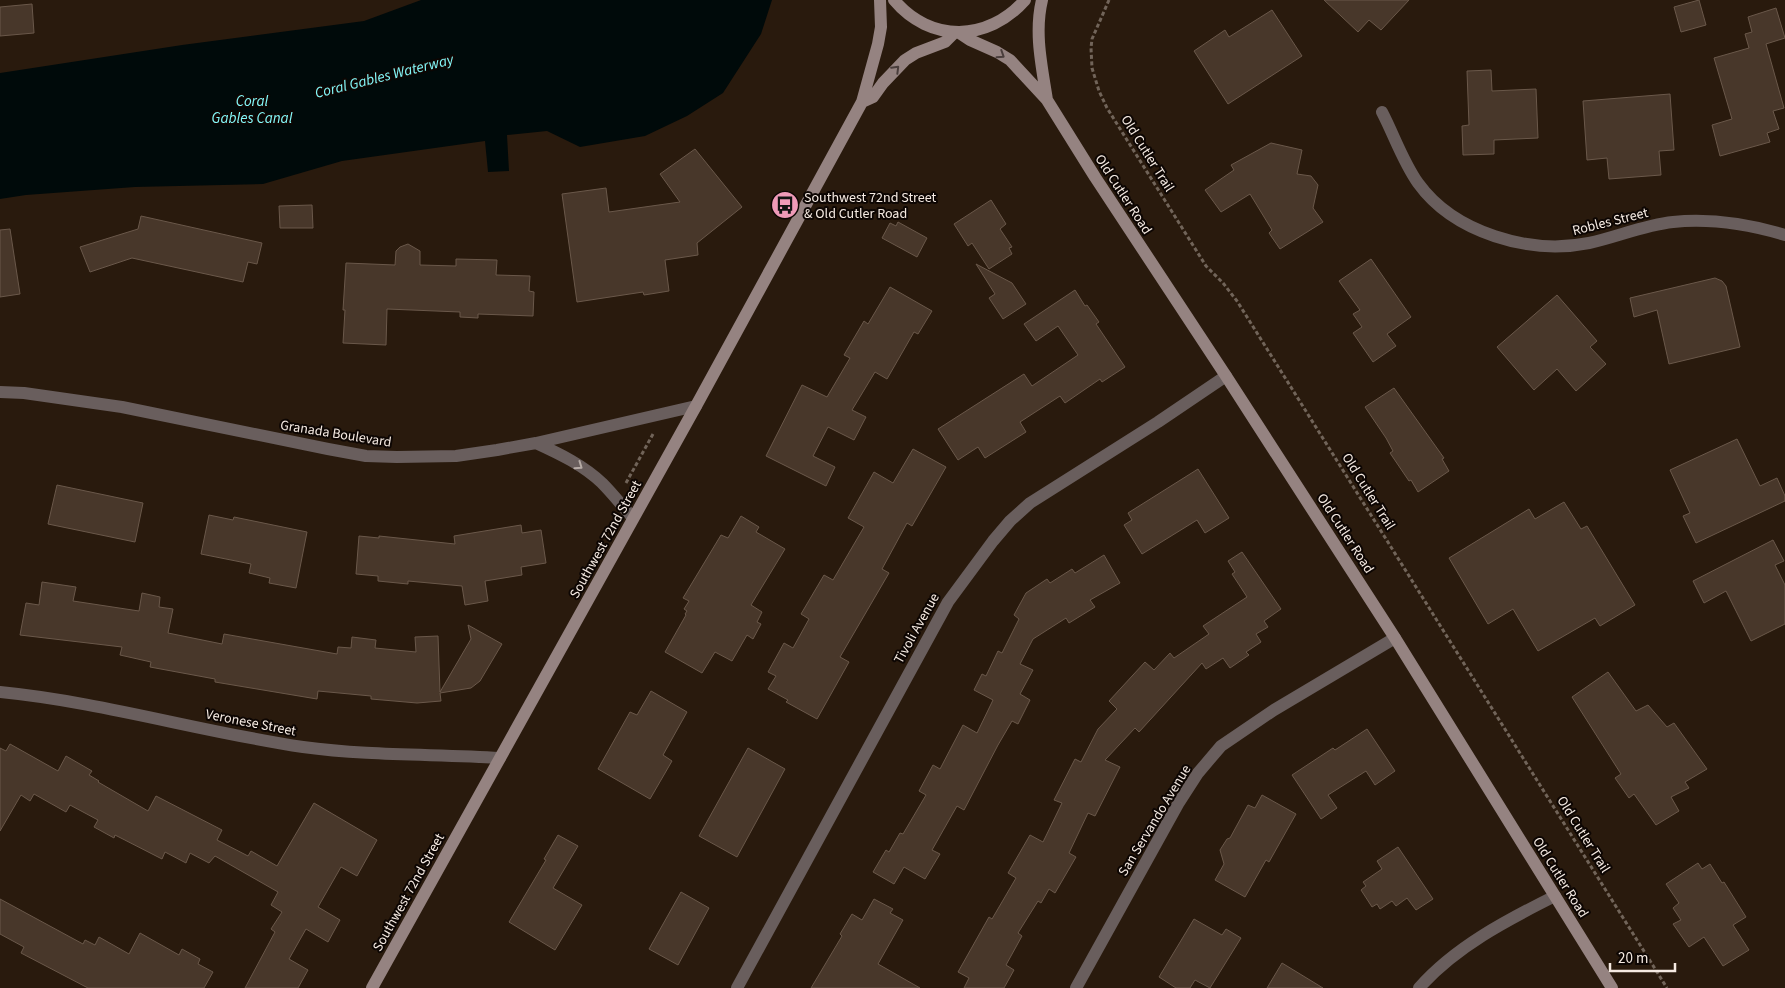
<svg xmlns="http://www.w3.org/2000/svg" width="1785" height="988" font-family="'Source Sans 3',sans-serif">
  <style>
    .water { fill: #000a0a }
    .building { fill: #48372a; stroke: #6a584a }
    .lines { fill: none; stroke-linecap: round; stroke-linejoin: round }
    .path { stroke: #716459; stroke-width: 3; stroke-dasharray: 4 2.5; stroke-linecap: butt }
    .minor { stroke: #695e5d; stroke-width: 12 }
    .tertiary { stroke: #695e5d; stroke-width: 12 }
    .secondary { stroke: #958381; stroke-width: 12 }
    .oneway { stroke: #4a3e3c }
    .oneway2 { stroke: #b6aba6 }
    .labels { text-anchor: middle; stroke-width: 4; stroke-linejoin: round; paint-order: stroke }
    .street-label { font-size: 14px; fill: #f5eae2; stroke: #0d0603 }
    .poi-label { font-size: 14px; fill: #f5eae2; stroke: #0d0603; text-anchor: start }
    .water-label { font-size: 15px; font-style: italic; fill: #85f9fa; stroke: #0d0603 }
  </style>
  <rect width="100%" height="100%" fill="#291a0d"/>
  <path class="water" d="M421,0h351l-11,34 -38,59 -36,23 -42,20 -65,11 -33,-16 -40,4 2,36 -21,1 -3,-31 -143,20 -79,23 -128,3 -109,8 -26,4v-126l182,-28 182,-24z"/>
  <path class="building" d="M1324,0h85l-28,30 -12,-10 -11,12z
    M1699,0l7,25 -25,7 -7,-25z
    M32,4l2,29 -34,3v-29z
    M1776,8l9,30 -19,6 18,64 -11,3 6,18 -12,4 3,9 -50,14 -8,-31 20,-6 -18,-61 35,-10 -4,-14 7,-2 -4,-15z
    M1272,10l30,46 -74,48 -34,-53 31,-21 4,7z
    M1491,70l1,21 44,-2 2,49 -44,2v14l-31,1 -1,-29 7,-1 -2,-54z
    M1670,94l4,56 -15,1 2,24 -52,4 -2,-21 -20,2 -4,-59z
    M1271,143l31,7 -5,24 14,2 7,9 -5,23 10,14 -43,27 -11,-16 3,-3 -22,-36 -29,18 -16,-22 29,-20 -3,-5z
    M695,149l47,58 -45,36 1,12 -33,5 4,31 -25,4 -1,-3 -66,10 -15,-108 44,-6 3,24 71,-10 -20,-28z
    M991,200l15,24 -6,5 12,18 -3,1 3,6 -23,15 -17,-26 -4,3 -14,-22z
    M312,205l1,23h-33l-1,-22z
    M141,216l121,27 -5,21 -9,-2 -5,20 -111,-24 -42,14 -10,-25 58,-18z
    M898,222l29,16 -10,19 -35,-19 8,-15 6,3z
    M10,229l10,65 -20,3v-67z
    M408,244l12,7v14l36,1v-7l41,1 -1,15 34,1 -1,15 5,1 -1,24 -55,-2v4l-18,-1v-5l-73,-3 -1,36 -43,-2 2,-33h-2l3,-47 49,2 1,-14 4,-4z
    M1371,259l40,58 -24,17 9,12 -23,16 -20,-29 9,-6 -9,-13 7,-4 -21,-29z
    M976,264l36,19 14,21 -23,15 -14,-21 6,-4z
    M1715,278l7,3 4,5 14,61 -71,17 -12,-54 -23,7 -4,-19z
    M890,287l42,24 -14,23 -4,-2 -27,47 -12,-7 -23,38 14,7 -12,23 -26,-13 -15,29 22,11 -9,19 -60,-30 36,-71 25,12 23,-39 -6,-3 20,-34 4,3z
    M1075,290l10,16 2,-1 12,17 -3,2 29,43 -23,15 -2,-3 -35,24 -5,-7 -40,26 6,10 -41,26 -7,-11 -20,13 -20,-31 86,-55 8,12 46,-31 -20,-29 -22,15 -12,-17z
    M1557,295l40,46 -7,6 16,17 -30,27 -19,-22 -23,21 -37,-43z
    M1394,388l50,70 -2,1 7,12 -31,21 -7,-12 -2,1 -19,-28 3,-2 -7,-13 -21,-31z
    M1737,439l23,47 17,-8 8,18v5l-89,42 -13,-27 7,-3 -20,-43z
    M913,449l33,18 -34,59 -5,-3 -25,46 7,4 -49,84 9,5 -32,57 -31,-17 2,-2 -20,-11 8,-13 -8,-4 16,-29 9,5 16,-29 -8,-5 23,-39 9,5 31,-53 -16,-9 26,-46 19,11z
    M1198,469l31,49 -24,15 -8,-13 -55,34 -18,-29 8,-5 -4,-7z
    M57,485l86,18 -8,39 -87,-18z
    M1564,502l17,27 6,-3 48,79 -35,21 -5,-8 -57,33 -25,-42 -25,15 -39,-66 80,-49 6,10z
    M209,515l24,5 1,-3 73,15 -11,56 -27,-5 1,-5 -21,-5 2,-9 -50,-10z
    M741,516l18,11 -3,5 29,17 -34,56 11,7 -5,10 4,2 -8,15 -6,-4 -15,26 -17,-9 -13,21 -37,-21 21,-37 -1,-1 2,-3 -3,-2 5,-8 -6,-3 38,-63 7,3z
    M521,525l1,8 19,-3 5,33 -25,4 1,8 -37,6 3,20 -23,4 -3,-19 -54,-5v3l-30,-3v-5l-22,-2 3,-38 20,2v-2l76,8 -1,-8z
    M1773,540l11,21 -9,4 10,20v39l-34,17 -25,-50 -22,12 -11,-22z
    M1242,552l39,57 -17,12 4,6 -12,7 5,8 -15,10 3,3 -19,13 -7,-10 -17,11 -4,-6 -63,69 -4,-4 -30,32 15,7 -25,49 -7,-3 -19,40 7,4 -21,36 -6,-4 -8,14 -3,-2 -20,32 4,3 -16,29 8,5 -10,18h-40l5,-10 -11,-6 31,-55 3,2 24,-41 -8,-5 22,-38 13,7 19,-39 -8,-3 21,-41 6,3 17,-33 19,-20 -8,-8 36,-39 9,8 16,-17 4,5 35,-24 -6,-8 44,-29 -15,-23 3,-2 -7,-11z
    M1104,555l16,28 -30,17 5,7 -26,16 -3,-5 -33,21 -13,25 13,6 -13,24 10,6 -12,24 -6,-3 -14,24 -34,65 -7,-4 -25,44 8,4 -15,25 -21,-12 -10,17 -21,-12 13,-22 3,2 11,-19 3,1 23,-39 -7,-4 14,-26 7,4 23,-44 14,8 16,-33 -19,-10 8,-16 4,2 12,-25 4,2 17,-34 -5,-4 12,-22 21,-14 3,4 22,-14 3,4z
    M42,582l34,5 -3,14 66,10 3,-18 18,4 -1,10 14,2 -5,24 54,11 2,-10 113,20 1,-7 13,1 1,-11 24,3 -1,8 41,4 -1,-15 23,-1 2,56 31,-53 -3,-14 34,19 -22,37 -9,7 -31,5 1,8 -24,2 -46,-4v-3l-53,-5 -1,8 -102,-17v-3l-65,-12 1,-5 -31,-7 2,-8 -102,-12 6,-32 13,2z
    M1608,672l28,39 12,-6 19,22 7,-4 33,46 -22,13 4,6 -18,9 8,14 -23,14 -22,-31 -5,4 -14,-20 6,-4 -49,-77z
    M651,691l36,21 -24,43 9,6 -22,38 -52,-30 32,-57 7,3z
    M1367,729l28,42 -20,14 -9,-14 -38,24 9,13 -16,11 -29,-44 41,-27 2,2z
    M10,744l48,27 8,-15 26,15 -3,4 10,6 -1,1 50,29 8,-15 66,34 -5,10 31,16 3,-5 26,15 37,-63 63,37 -20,36 -16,-9 -23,40 22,13 -12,22 -22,-13 -17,30 19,11 -10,18h-53l30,-56 -4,-3 11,-17 -11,-7 7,-13 -63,-36 -6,7 -19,-10 -4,10 -21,-11 -3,7 -47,-24 -1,3 -20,-11 4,-7 -28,-15 -4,7 -32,-18 -4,7 -9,-6 -21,36v-83l6,3z
    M748,748l37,21 -48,88 -38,-21z
    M1262,795l34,19 -27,48 -3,-2 -21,37 -30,-17 9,-16 -4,-14 7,-11 3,-1 18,-33 7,3z
    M558,835l20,11 -25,42 29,17 -27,45 -46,-28 37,-62 -2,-1z
    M1398,847l35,52 -17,11 -9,-12 -11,8 -4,-5 -12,8 -3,-5 -5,3 -11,-17 5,-4 -3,-4 19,-13 -5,-8z
    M1698,863l4,6 8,-5 12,19 2,-1 22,35 -13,8 16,25 -26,16 -19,-29 -15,10 -16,-23 8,-4 -8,-12 6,-5 -13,-19z
    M681,892l28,16 -31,57 -29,-16z
    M0,899l83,45 2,-4 10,5 4,-8 30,17 11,-21 39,22 3,-6 18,10 -2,5 15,8 -9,16h-116l-67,-35 3,-6 -24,-13z
    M874,899l19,10 -3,4 13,7 -25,44 42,24h-109l31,-52 -2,-2 12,-20 10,6z
    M1194,919l28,16 4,-6 15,9 -31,50 -15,-8 -5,8h-14l-17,-11z
    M1282,963l41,25h-56z"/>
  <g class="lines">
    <path class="path" d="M1109,0l-17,39 -1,9 1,20 7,23 8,17 99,158 17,17 14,18 430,687
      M626,483l27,-49"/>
    <path class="minor" d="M1382,112c12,23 21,50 36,71 36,50 112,72 171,60 28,-6 55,-18 84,-21 39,-4 75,2 112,13
      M0,692c102,10 201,40 303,55 65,9 131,7 197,11
      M737,988l211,-386 45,-61 17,-20 20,-18 128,-81 68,-46
      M1076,988l102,-184 20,-31 23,-27 53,-36 121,-72
      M1419,988c36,-41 88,-68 136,-92"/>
    <path class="tertiary" d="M0,392l24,1 98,14 206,42 38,7 31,1 59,-1 41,-6 39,-7 160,-37
      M536,443c24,11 47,22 66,40 11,11 21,24 31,35"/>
    <path class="secondary" d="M894,0c36,43 94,42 131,0
      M1042,0c-8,33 0,67 5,100
      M958,32l12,8 27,12 13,8 37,40 48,77 131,199 169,262 217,350
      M862,102l11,-5 10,-14 22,-23 11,-7 29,-11 10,-10
      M372,988l324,-582 166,-304 16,-58 3,-17 -1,-27"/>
  </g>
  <defs><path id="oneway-chevron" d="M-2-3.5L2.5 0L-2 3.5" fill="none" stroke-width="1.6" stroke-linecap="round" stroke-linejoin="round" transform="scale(1.25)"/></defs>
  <g class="oneway">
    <use href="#oneway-chevron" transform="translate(1001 55) rotate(33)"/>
    <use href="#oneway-chevron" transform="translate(896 69) rotate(-45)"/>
  </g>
  <use class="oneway2" href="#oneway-chevron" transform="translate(579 466) rotate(35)"/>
  <defs>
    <g id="bus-disc" transform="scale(1.4375)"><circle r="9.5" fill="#ef9ab8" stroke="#0d0603"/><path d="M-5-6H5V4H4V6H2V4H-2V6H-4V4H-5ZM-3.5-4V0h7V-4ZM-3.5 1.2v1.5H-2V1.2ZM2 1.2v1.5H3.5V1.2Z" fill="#111"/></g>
  </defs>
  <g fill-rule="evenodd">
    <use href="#bus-disc" x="785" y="205"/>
  </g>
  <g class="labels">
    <g class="street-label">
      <text transform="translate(1148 153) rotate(58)" y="5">Old Cutler Trail</text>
      <text transform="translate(1124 194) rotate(57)" y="5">Old Cutler Road</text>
      <text transform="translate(1610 221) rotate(-14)" y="5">Robles Street</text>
      <text transform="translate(336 433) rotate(9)" y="5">Granada Boulevard</text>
      <text transform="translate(1369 491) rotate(58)" y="5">Old Cutler Trail</text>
      <text transform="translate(1346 533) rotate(57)" y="5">Old Cutler Road</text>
      <text transform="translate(605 539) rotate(-61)" y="5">Southwest 72nd Street</text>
      <text transform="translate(916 628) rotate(-61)" y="5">Tivoli Avenue</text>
      <text transform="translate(251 722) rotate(11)" y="5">Veronese Street</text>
      <text transform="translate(1154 820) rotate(-59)" y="5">San Servando Avenue</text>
      <text transform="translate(1584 834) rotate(58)" y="5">Old Cutler Trail</text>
      <text transform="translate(1561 877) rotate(58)" y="5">Old Cutler Road</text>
      <text transform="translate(408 892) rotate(-61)" y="5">Southwest 72nd Street</text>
    </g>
    <g class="poi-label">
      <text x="804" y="202">Southwest 72nd Street<tspan x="804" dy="16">&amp; Old Cutler Road</tspan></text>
    </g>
    <g class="water-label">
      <text transform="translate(384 76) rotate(-14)" y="5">Coral Gables Waterway</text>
      <text x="252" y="106">Coral<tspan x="252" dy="17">Gables Canal</tspan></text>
    </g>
  </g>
  <path d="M1610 963v8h65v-8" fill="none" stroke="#f5eae2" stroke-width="2.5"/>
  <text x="1618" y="963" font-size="15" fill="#f5eae2" stroke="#0d0603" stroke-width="4" paint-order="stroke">20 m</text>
</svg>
